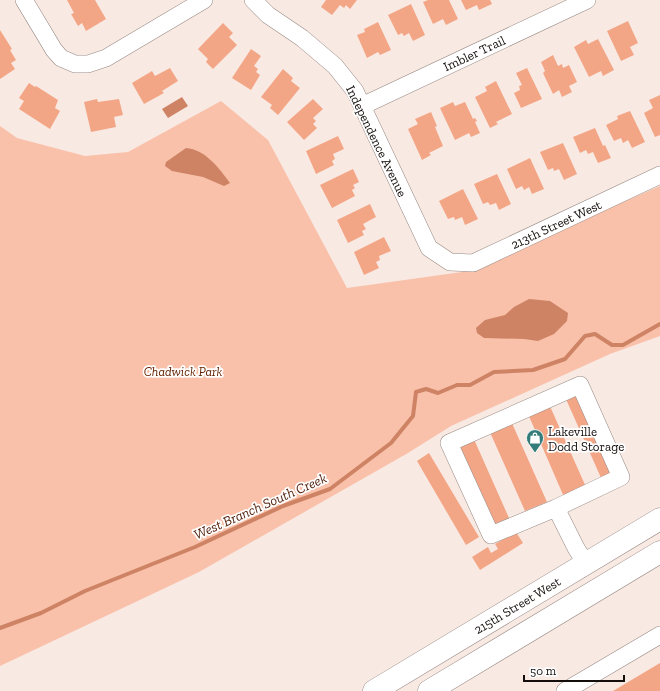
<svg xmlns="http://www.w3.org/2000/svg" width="660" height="691" font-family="'Zilla Slab',serif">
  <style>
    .green { fill: #f9c1aa }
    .water { fill: #ce8365 }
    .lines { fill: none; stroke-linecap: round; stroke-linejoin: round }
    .stream { stroke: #ce8365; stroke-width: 4 }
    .building { fill: #f3a686 }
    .minor-casing { stroke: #978984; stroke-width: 18 }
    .major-casing { stroke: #978984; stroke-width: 23 }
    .minor { stroke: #fff; stroke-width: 17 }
    .major { stroke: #fff; stroke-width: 22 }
    .labels { text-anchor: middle; stroke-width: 3.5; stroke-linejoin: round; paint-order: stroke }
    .street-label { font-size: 13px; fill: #130d0b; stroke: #fff }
    .park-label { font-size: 13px; font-style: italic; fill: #642100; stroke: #fff }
    .poi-label { font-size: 13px; fill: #130d0b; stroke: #fff; text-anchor: start }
    .water-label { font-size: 14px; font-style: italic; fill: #54230e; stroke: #fff }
  </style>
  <rect width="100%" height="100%" fill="#f9e9e3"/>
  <path class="green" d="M221,101l47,39 79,148 115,-16 198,-86v150l-50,18 -159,72 -43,27 -209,119 -199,94v-540l17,12 68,18 43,-4z"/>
  <path class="water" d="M182,97l6,9 -20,12 -6,-9z
    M186,148c19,1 34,21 44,35l-6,3 -21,-9 -31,-6 -7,-5 1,-4z
    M529,299l21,2 18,12 -1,8 -13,13 -16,7 -14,-2 -40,-1 -7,-5 -1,-5 9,-8 20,-5 9,-8z"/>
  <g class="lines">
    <path class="stream" d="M0,628l41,-15 44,-22 110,-44 88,-41 47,-17 61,-46 22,-27 3,-24 10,-3 12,4 19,-8h13l24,-13 39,-2 32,-11 20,-23 10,-2 17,11h11l37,-21"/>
  </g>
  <path class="building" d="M67,0h28l11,19 -20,12 -4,-8 -4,3 -7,-12 3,-1z
    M326,0h31l-7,9 -4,-4 -2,3 -4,-3 -8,10 -11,-8z
    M428,0h21l9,19 -12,6 -3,-6 -10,5 -10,-22z
    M461,0h29l2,4 -13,6 -2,-5 -11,5z
    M411,4l14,31 -12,6 -4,-8 -5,3 -2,-3 -4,2 -10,-20z
    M628,21l10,22 -8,4 4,8 -13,6 -14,-30z
    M378,22l13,28 -11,5 -2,-3 -11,6 -10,-23 8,-3 -1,-3z
    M223,23l10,10 -4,4 8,8 -24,24 -7,-7 2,-3 -10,-10z
    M0,30l12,19 -2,1 6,10 -5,3 4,6 -15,10z
    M598,39l16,31 -11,6 -2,-5 -12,6 -15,-30 12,-7 2,4z
    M251,49l10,7 -7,10 4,3 -2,3 4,3 -9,15 -19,-12z
    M553,55l5,11 4,-2 1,4 6,-3 8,17 -8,4 3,6 -10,5 -3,-7 -6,4 -10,-21 2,-2 -4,-9z
    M170,68l8,13 -16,10 2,2 -20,11 -12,-21 20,-12 3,5z
    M527,68l15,31 -21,9 -7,-15 6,-3 -1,-4 3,-1 -6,-12z
    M283,69l10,9 -2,3 9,7 -22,27 -8,-7 2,-3 -11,-8z
    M496,81l16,33 -16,8 2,2 -8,4 -15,-31 12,-6 -2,-4z
    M29,83l6,4 1,-1 22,14 -3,8 5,3 -10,18 -31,-20 5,-8 -5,-3z
    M660,95v40l-5,2 -11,-24 9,-5 -4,-8z
    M97,99l1,3 21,-3 4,16 -9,2 2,10 -25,5 -7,-30z
    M313,99l10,10 -10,9 3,3 -3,3 4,4 -13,12 -17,-18z
    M453,102l2,4 10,-4 8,17 2,-1 2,3 -2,1 5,11 -9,4 -2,-4 -14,7 -15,-32z
    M630,111l15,31 -13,6 -4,-8 -5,3 -2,-5 -7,3 -8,-16 12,-6 -1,-3z
    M431,112l6,14 -2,1 8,19 -14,7 2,2 -9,5 -14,-31 10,-5 -3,-5z
    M595,128l8,18 2,-1 6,13 -13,5 -5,-11 -5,2 -2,-4 -6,3 -7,-16z
    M338,136l6,13 -11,5 2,5 -3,2 2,4 -18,9 -10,-23z
    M563,143l14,31 -13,6 -5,-11 -5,2 -1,-3 -5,2 -8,-18z
    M530,158l14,31 -12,5 -3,-7 -5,3 -2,-4 -6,3 -9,-20z
    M353,169l6,13 -6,3 2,3 -3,2 3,6 -23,12 -12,-23z
    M497,174l14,30 -12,6 -3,-7 -6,2 -2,-3 -5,2 -9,-20z
    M463,189l15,30 -13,6 -3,-8 -7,3 -1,-3 -6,2 -9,-18z
    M370,204l6,13 -13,7 3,5 -4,2 2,4 -16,8 -11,-23z
    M384,237l7,14 -12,5 1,4 -4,2 3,6 -15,7 -10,-23z
    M577,392l36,83 -11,5 -37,-83z
    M549,404l37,83 -22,10 -36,-83z
    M511,421l36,81 -22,9 -36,-81z
    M473,437l36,81 -17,7 -35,-80z
    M429,453l50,84 -13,8 -49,-84z
    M516,532l7,11 -43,27 -8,-13 16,-10 3,6 7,-4 -3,-5z
    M660,663v28h-47z"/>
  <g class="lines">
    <g class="minor-casing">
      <path id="minor" d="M24,0l30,50 7,8 14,6h13l18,-6 98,-58
        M253,0l15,15 34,23 33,28 20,25 74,157 21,14 23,1 187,-88
        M362,106l225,-106
        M556,508l65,-31 -41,-92 -131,58 42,92 65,-27 20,40 10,16
        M565,691l95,-56"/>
    </g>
    <g class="major-casing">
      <path id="major" d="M374,691l286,-172
        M429,691l231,-139"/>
    </g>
    <use href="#minor" class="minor"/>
    <use href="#major" class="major"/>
  </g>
  <defs>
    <g id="shop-pin" transform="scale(0.9)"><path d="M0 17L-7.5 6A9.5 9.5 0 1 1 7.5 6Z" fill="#337c79" stroke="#fff"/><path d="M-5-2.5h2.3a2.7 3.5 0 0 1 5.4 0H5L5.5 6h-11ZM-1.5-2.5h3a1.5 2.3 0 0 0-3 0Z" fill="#fff"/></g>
  </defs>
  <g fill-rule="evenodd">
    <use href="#shop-pin" x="535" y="438"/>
  </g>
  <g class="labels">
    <g class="street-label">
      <text transform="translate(474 53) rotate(-25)" y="5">Imbler Trail</text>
      <text transform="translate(377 141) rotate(64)" y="5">Independence Avenue</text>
      <text transform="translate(556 224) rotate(-25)" y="5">213th Street West</text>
      <text transform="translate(517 605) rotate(-31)" y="5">215th Street West</text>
    </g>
    <g class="park-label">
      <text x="183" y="376">Chadwick Park</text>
    </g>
    <g class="poi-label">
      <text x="548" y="436">Lakeville<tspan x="548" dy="15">Dodd Storage</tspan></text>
    </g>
    <g class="water-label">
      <text transform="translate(260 506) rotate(-24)" y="5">West Branch South Creek</text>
    </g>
  </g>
  <path d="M524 675v6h100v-6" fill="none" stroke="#130d0b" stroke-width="2"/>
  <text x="530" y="675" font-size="12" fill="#130d0b" stroke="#ffffff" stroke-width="3" paint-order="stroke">50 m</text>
</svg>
